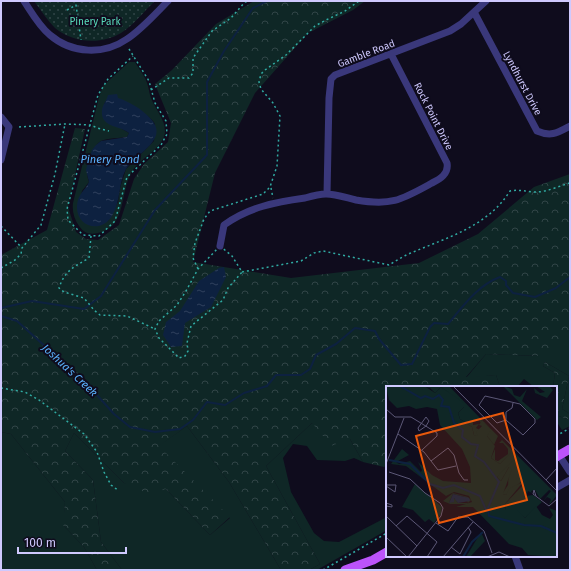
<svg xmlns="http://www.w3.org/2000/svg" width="571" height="571" font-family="'Fira Sans',sans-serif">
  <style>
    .green { fill: #0f2726; fill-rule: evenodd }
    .forest { fill: url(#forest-crowns) }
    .park { fill: url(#park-dots) }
    .water { fill: url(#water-ripples) }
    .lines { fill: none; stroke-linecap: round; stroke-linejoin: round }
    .stream { stroke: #0d2140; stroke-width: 2 }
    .path { stroke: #30aba3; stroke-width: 1.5; stroke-dasharray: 2 3; stroke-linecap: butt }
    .minor { stroke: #3a387b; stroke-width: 7 }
    .major { stroke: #bc53fb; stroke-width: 9 }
    .labels { text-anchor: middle; stroke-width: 4; stroke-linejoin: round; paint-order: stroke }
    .park-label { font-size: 10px; fill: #58dbba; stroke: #0f0c1d }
    .street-label { font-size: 10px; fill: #cfc9fe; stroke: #0f0c1d }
    .water-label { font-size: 11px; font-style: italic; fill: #5ab1fb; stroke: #0f0c1d }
    .inset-river { fill: none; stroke: #0d2140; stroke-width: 2 }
    .inset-road { fill: none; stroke: #5c5877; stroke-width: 1 }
    .view { fill: #e8590c; fill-opacity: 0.15; stroke: #e8590c; stroke-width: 2 }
    .inset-edge { fill: none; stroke: #cfc9fe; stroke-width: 2 }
  </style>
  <defs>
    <pattern id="forest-crowns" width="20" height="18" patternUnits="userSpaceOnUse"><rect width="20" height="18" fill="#0f2726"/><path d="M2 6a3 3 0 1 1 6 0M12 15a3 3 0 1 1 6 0" fill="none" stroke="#314547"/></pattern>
    <pattern id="park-dots" width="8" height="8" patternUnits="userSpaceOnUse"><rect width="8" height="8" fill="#0f2726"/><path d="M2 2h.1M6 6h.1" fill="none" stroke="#314547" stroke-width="1.8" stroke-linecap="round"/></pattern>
    <pattern id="water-ripples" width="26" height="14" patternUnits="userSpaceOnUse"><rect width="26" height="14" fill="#0d2140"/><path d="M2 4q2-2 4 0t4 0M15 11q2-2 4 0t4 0" fill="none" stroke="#2f405d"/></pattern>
  </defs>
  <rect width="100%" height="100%" fill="#0f0c1d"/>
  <path class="green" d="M129,62h6c4,7 10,14 12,21 2,5 2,10 4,15 4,11 14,21 14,33 0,16 -24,27 -32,39 -14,20 -5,57 -35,63 -9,2 -14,0 -19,-7 -5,-7 -7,-15 -6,-23l26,-106 4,-11zM108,98c19,1 31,10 45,23l2,3 -1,17 -28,28 -6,19 -2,14 -10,19 -23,2 -7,-10 4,-22 7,-9c-5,-11 1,-35 12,-41 7,-3 18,-3 26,-4l2,-4 -7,-4 -18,-25z
    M570,329v85l-8,-5 7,-33 -24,-14 -2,4 12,7 -2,14h-19l-10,-8 -7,8h-17l-4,-12 -30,3 20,-24 51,2z
    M556,415l14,5v6l-8,4 -6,-9z
    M312,423l38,16 13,23 -9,-4 -9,3 -28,-1 -10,-14 -14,-2 -10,14 8,34 23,41 10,8 15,1 46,-24 2,-3v15l-70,40h-8l11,-6 -54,-98z
    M187,426l42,56 52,88h-159l-21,-28 -8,-62 -28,-29 9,-18 50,50 42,6 44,46 20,-17 -72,-72z
    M1,432l10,2 54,68 -1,24 20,21 13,23h-96z"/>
  <path class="forest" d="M254,1h111l-12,9 -45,23 -53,60 -40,80 -22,89 98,16 128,-15 59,-29 56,-47 36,-13v155l-3,3v11l-30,13 -51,-2 -20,23 30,-2 4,12h-113v78l-3,2 -21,-5 -13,-23 -19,7 -19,-23 -46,43 54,98 -11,6h-28l-52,-88 -42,-56 -28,20 71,71 -20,18 -44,-46 -17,5 -25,-11 -50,-50 -9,18 28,29 8,62 21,28h-25l-13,-23 -21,-22 2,-23 -54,-68 -10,-2v-177l46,-25 28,-102 10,1 -17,78 8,25 10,7 12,1 21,-15 15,-46 10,-15 24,-22 3,-19 -16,-39 17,-14 44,-46z
    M545,362l24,14 -7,33 8,5v6l-14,-5v-28h-3l2,-14 -12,-7z"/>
  <path class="park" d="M34,1h121c-11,10 -21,24 -34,32 -20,12 -48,10 -66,-5 -8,-8 -14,-18 -21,-27z"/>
  <path class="water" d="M117,94l1,4c12,4 22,10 31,19 23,22 -13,36 -23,52 -8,15 -5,32 -14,47 -11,18 -36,11 -35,-10 1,-13 8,-15 12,-24l-3,-12 1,-4 5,-16 4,-5 5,-4 26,-4 2,-4c-9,-8 -29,-5 -27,-23 1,-6 5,-10 6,-15z
    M224,267l2,10 -15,30 -26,16 -3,23 -11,1 -8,-12 3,-13 14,-11 19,-30 20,-13z"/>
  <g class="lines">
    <path class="stream" d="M1,308l31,-7 52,8 17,-13 54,-86 52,-55v-73l17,-31 29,-43 14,-7
      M1,316l16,5 71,64 26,29 16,13 25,5 25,-3 13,-9 14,-18 18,3 19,-12 23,-7 9,-11h25l9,-6 6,-14 20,-11 19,-16 20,3 4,8 22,26 11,-1 18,-37 4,-4 14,1c15,-18 30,-39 52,-47l6,4v4l7,8 22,4 21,-9 14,-11"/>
    <path class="path" d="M67,10l9,-5 5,35
      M129,49l20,32 6,22 11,18 1,13 -6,11 -34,32 -12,44 -16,15 -16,-1 -15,-15 -1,-11 31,-114 10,-16 25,-23
      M151,90l18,-12h20l4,-5v-15l19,-27 19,-13 14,-16 7,-1
      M19,127l46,-3 26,1 6,3 12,3
      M271,188l2,10
      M1,226l21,22
      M91,236l-2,22c-15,9 -24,12 -30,30l5,4 20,6 10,12 6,5 27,1 28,13
      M220,246l12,10 10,16 -14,16 -5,12 -32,26 -4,17 1,8 -3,5 -6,2 -20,-20 -4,-9 4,-8 18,-16 9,-14 12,-22z
      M1,268l14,-8 6,-6 1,-6 19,-23 14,-51 10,-50
      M198,269l-5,-11 2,-15 9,-24 6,-8 53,-17 7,-7 7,-21 3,-50 -7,-13 -12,-14 -2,-7 2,-8 4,-4 21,-15 29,-29 11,-6 19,-9 14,-10
      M242,272l59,-11 13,-8 9,-2 66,14c7,-4 14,-9 22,-12 37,-16 76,-26 99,-62 9,-2 17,1 26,1 11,0 23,-6 34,-9
      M1,388l24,4 14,8 45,34 13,18 7,20 7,13 8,6
      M556,436l14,-8
      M323,570l64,-37"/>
    <path class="minor" d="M24,1c8,12 15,25 26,34 22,19 54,20 77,4 15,-10 28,-25 41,-38
      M474,12l63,119c14,6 20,2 33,-5
      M1,117l8,10 -8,33
      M327,194l2,-96 2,-19 4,-4 115,-44 11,-7 25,-23
      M220,246l4,-21c25,-18 52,-23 81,-27 7,-2 14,-4 21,-4 10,0 21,4 30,6 36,6 45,0 76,-17 8,-4 17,-9 15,-20l-56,-109
      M559,455l11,17
      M556,488l14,-8
      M515,556l5,14"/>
    <path class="major" d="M556,457l14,-8
      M345,570l28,-10 14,-8"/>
  </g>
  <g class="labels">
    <g class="park-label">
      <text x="95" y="25">Pinery Park</text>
    </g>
    <g class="street-label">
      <text transform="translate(366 53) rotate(-21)" y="4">Gamble Road</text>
      <text transform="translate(523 83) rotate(62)" y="4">Lyndhurst Drive</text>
      <text transform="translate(434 116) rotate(63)" y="4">Rock Point Drive</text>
    </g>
    <g class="water-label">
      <text x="110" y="163">Pinery Pond</text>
      <text transform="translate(70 370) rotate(43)" y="4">Joshua's Creek</text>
    </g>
  </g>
  <g transform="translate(386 386)">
    <rect width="171" height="171" fill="#0f0c1d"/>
    <path d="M33,0h30l33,34 -2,3v-4l-7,2v4l6,-1 -3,4 4,2 -2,7 -4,-2 -2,-8 -12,-8 -2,-6 6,-6 -14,-13 -9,-7 -6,6 -5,-5zM150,0h13l4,4 -6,8 -12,-5 -1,-5 6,5 5,-1zM98,36l14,14 -4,9 -7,-9zM116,54l31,31 -1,2 1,-2 24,24 -8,10 2,-6 -4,-2 -4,4 8,-10 -2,-1 -9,9 -5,-9 -4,1 1,2 -4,-2 -2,5 7,-1 9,7 -17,16 -5,-4 -14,-4 -1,-6 18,-19 -1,-4 -16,14 -4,-1 6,-9 1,-18 -8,14 -4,-4 15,-25 -12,12 -9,-6 4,-9v11l3,1 10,-7v-5l-5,-6h-4zM67,107l15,4 3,3 -4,4h-17l-7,-3zM67,108l12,3 3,6h-10l-3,-5 -6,5z" fill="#0f2726" fill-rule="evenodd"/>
    <path d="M0,0l40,1 9,6 6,-6 23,16v4l-6,6 2,6 12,8 2,8 4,1 -2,-4 6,-6 -3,-1 3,-5 2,2 7,8 -4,6 8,10 -4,12 9,6 12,-13 5,5 -20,21 4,4 8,-14 3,2 -9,25 3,1 3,-6 15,-8 -19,23 1,6h11l8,8 11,-12 6,9 8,4 3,-4 -4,-7 8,3v46l-29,-2 -6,-7 -13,-4 -36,-37h-17l16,-5 -3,-6 -15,-4 -8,4 -40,-30 -15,-2 11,-15 7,6 -13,7 3,2 11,-3 11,11 1,-2 -4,-8 14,13 11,6 28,2 -1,-16 -8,-18 -22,-24 -3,-16 -10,-2 -11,2 -7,-3 -12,2 -8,-8zM117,0l9,3 2,6 6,2 7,-8 -5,12 19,16 -4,3zM95,146l4,9 -15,16h-4z" fill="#0f2726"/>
    <path d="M29,98l27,23 -1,7 -7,9 -5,-4 -4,3 -12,-12 -11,-3z" fill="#0f2726"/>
    <path d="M67,108l16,4 1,3 -12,2 -4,-5v4l-5,1z" fill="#0d2140"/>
    <path class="inset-river" d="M14,0l21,12 4,-2 8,3 6,-4 4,5 -2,6 8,1 5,16 9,7 -1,7 9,7 7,1 -3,11 9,6 15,20 -11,26 1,8 35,9 17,1 16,7M3,74l21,4 20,20 13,4 11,-3 26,11 7,16M77,171l9,-15 11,-10"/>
    <path class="inset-road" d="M67,0l104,105M99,10l35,8 15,15v4l-12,12 -17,-15 -9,3 -18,-18zM0,23l9,8h16l26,16v3l-15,14M40,31l3,4 -3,5 -7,5 -1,-3zM120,34v-8l6,-4 1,-5M12,48l26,18 14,18 18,-4M45,75l17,-13 6,7 5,18 5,7h4M0,78l18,-46M3,86l21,7 15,14 15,10 3,5 -2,8 -33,41M160,94l11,-12M0,99h10l-1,7 -9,-6M150,110l-2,-6 -1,4 16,12 8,-7M0,117l6,2v2l-6,-1M0,130l31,30M50,137l12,8 10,-14h10l16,14 8,22M10,140l11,-10 30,26 -10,15M0,151l21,20M65,161l9,7 11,-22 -3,-5M57,171l30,-35M101,171l12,-5 11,5"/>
    <path class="view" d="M117,27l24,87 -88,23 -23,-87z"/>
    <rect width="171" height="171" class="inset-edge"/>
  </g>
  <rect width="571" height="571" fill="none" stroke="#cfc9fe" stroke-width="4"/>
  <path d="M18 547v6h108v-6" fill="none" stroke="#cfc9fe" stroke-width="2"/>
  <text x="24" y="547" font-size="12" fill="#cfc9fe" stroke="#0f0c1d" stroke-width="3" paint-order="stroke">100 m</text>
</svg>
